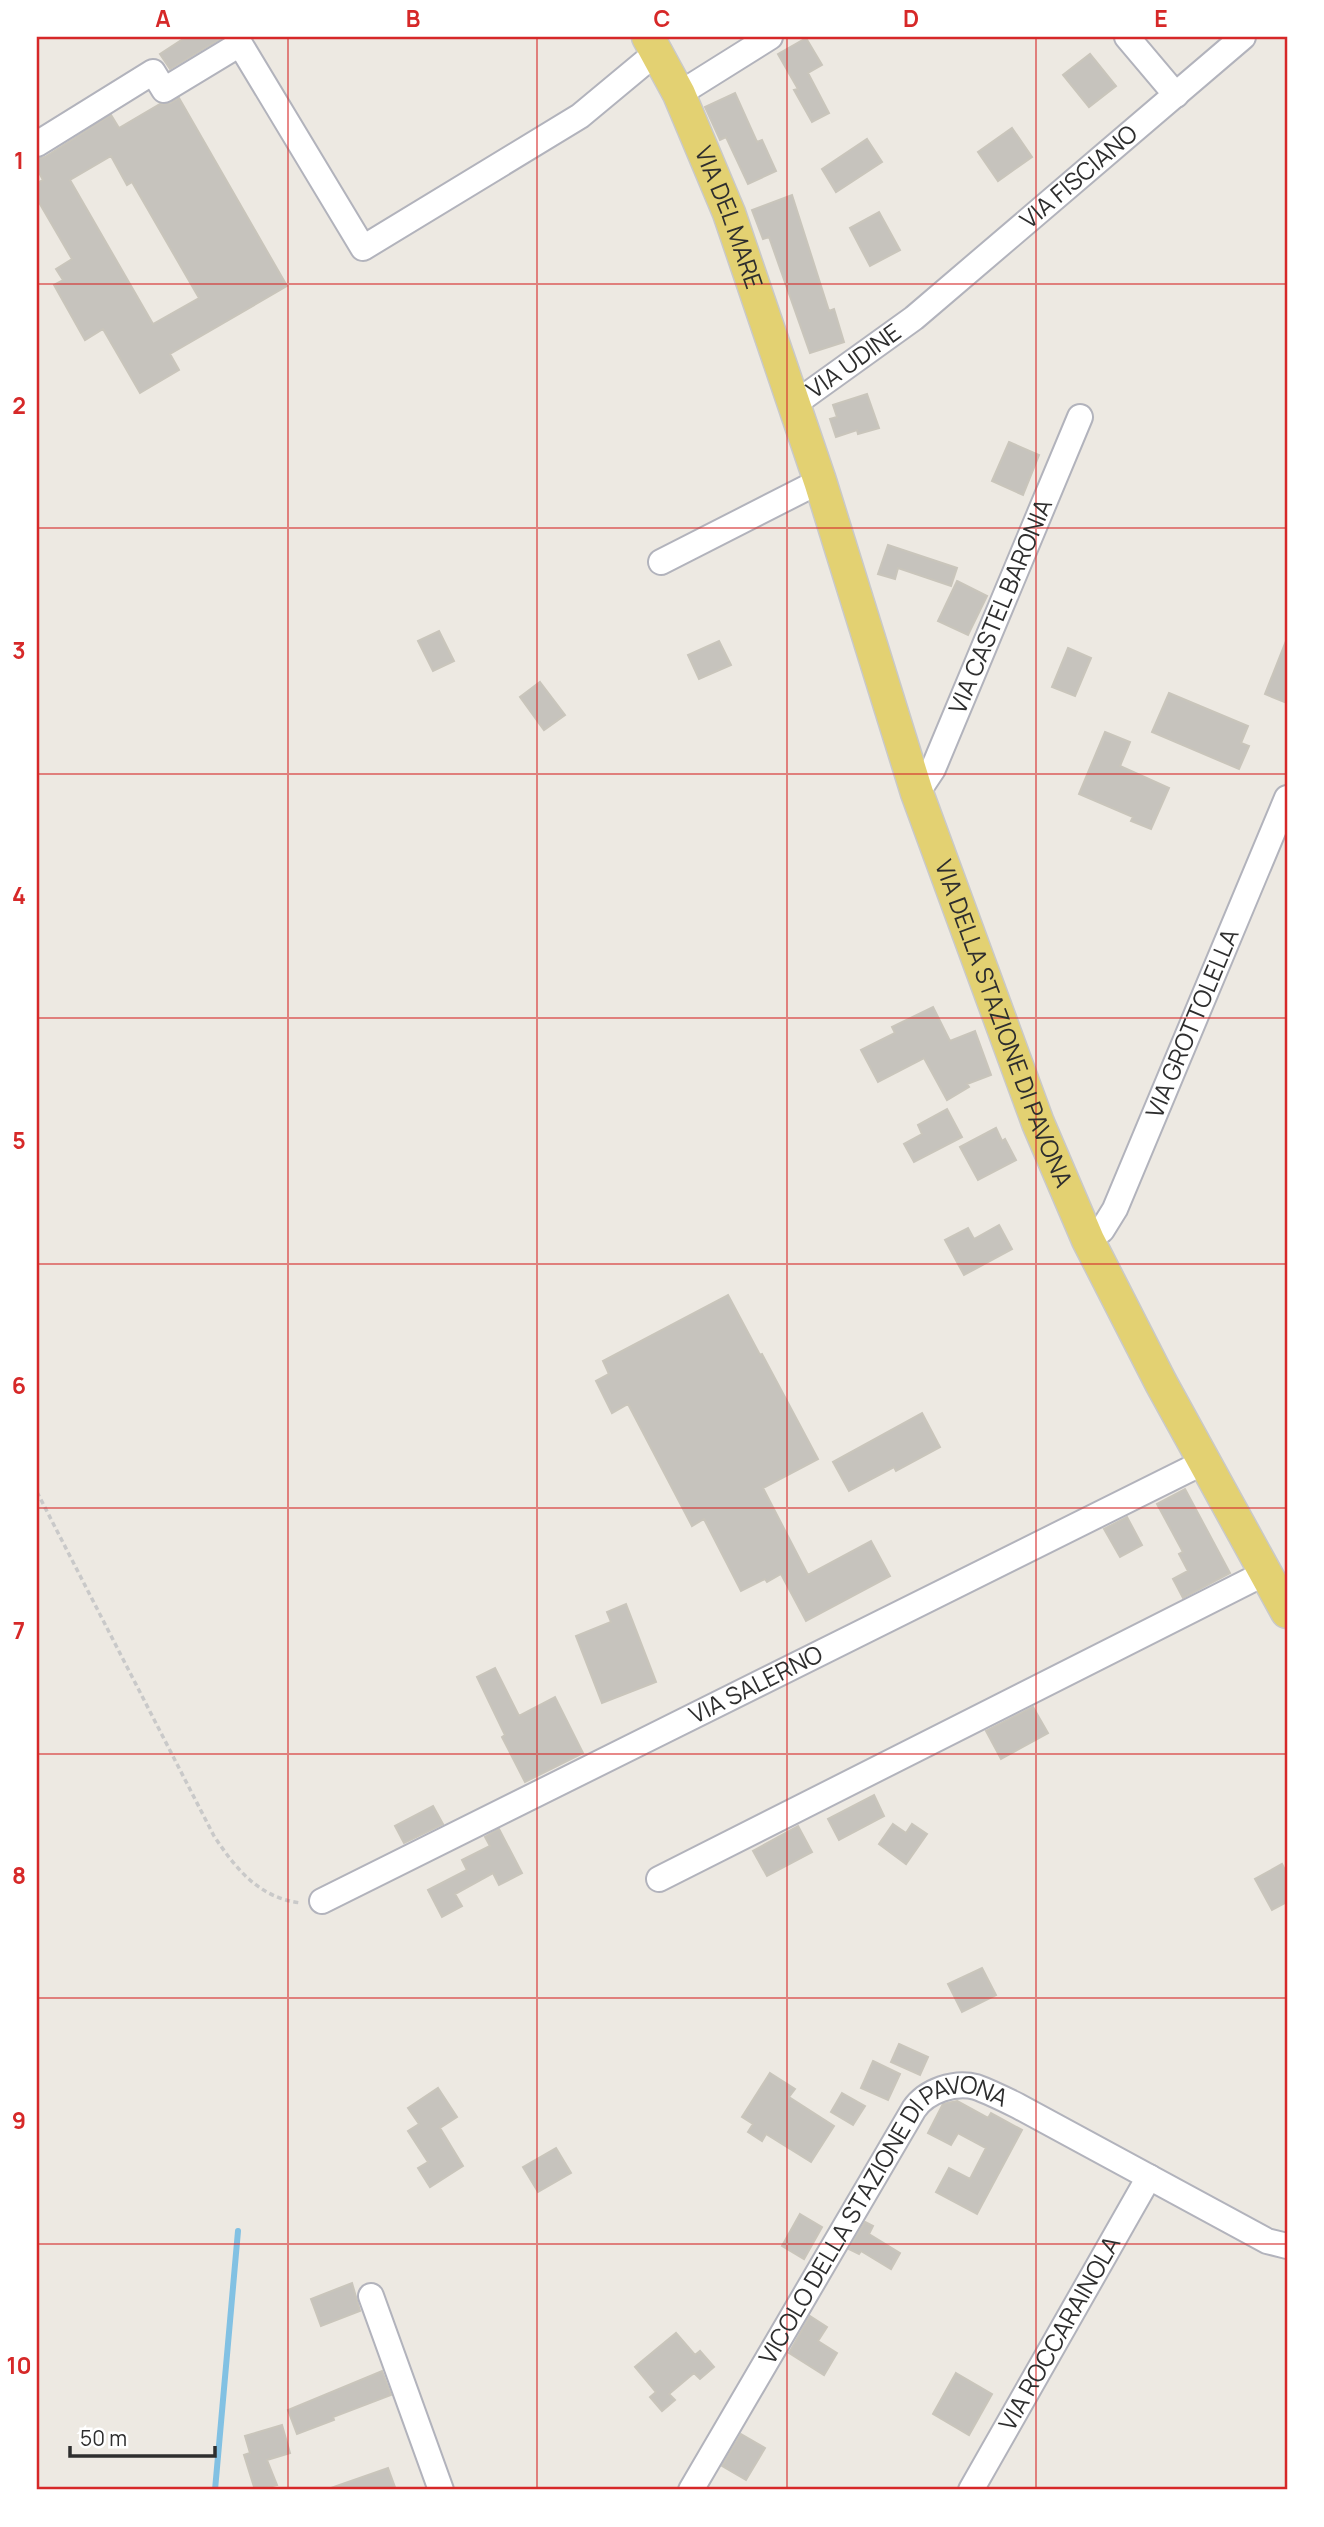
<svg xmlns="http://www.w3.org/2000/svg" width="1324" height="2527" font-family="Manrope,sans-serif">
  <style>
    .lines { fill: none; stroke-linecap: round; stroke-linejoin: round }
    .stream { stroke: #82c1e3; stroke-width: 6 }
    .building { fill: #c6c3bd; stroke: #c9c5bb; stroke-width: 2; fill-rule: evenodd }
    .minor-casing { stroke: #b2b3bc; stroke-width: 28 }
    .major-casing { stroke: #c9c9c9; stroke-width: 35 }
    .path { stroke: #c9c9c9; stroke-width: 3.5; stroke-dasharray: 5 3.5; stroke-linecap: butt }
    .minor { stroke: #fff; stroke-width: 24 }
    .major { stroke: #e3d172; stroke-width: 32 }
    .grid { fill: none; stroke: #d62828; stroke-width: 2; stroke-opacity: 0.55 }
    .labels { text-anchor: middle; stroke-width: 6; stroke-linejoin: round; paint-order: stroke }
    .street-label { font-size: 24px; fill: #2e2e2e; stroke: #fff }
    .neatline { fill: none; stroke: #d62828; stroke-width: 2.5 }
    .grid-label { font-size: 23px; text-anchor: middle; font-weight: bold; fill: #d62828 }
  </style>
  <rect width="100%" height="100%" fill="#ede9e2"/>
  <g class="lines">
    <path class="stream" d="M215,2490l23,-259"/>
  </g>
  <path class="building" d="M186,37h37l-53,32 -10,-15z
    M806,38l16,27 -14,8 21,40 -17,9 -18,-32 4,-1 -20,-35z
    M1090,54l26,32 -27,21 -26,-32z
    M735,93l22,49 5,-2 14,31 -28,13 -22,-47 -6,3 -15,-33z
    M179,98l108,188 -117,68 9,16 -39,23 -37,-64 -18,11 -31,-55 9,-5 -7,-11 16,-10 -35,-60v-16l6,-3 -6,-11v-10l8,-2 66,-42 8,13 41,-24 11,-1zM111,156l16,29 5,-3 67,116 -46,26 -83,-144z
    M1012,128l20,29 -34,24 -20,-29z
    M867,139l15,23 -46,30 -14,-23z
    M792,195l37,116 5,-2 10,33 -34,11 -41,-116 -6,2 -11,-29z
    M879,212l21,38 -30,16 -20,-38z
    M867,394l12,34 -21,6 -1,-4 -21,7 -6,-18 7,-2 -4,-12z
    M1009,442l30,13 -16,40 -31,-14z
    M888,545l69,23 -6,18 -53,-18 -3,11 -17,-5z
    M957,581l30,15 -19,39 -30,-14z
    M439,631l15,30 -21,10 -15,-30z
    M719,641l12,24 -32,14 -11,-24z
    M1286,641h1v62l-22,-9z
    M1068,648l23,10 -16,38 -23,-9z
    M540,682l25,33 -21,15 -24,-33z
    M1169,693l79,33 -7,17 8,3 -10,23 -87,-37z
    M1105,732l25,10 -10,24 49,22 -18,41 -20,-8 2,-4 -54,-23z
    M933,1007l17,34 25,-10 16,44 -24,9 2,3 -22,13 -23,-42 -46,24 -17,-32 34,-17 -3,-6z
    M947,1109l15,28 -48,25 -10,-18 18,-10 -4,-9z
    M996,1128l6,13 3,-2 11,21 -38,20 -18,-33z
    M999,1225l13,24 -48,26 -19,-35 23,-12 6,11z
    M728,1295l32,60 2,-1 56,105 -55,29 45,87 63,-34 19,35 -84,45 -25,-47 -14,8 -2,-3 -24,12 -37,-72 -12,7 -64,-122 -16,9 -16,-32 13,-7 -6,-13z
    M922,1413l18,34 -44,24 -2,-4 -45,24 -16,-29z
    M1185,1489l45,84 -47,25 -10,-19 15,-8 -9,-17 4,-2 -26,-48z
    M1127,1517l15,28 -22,12 -16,-28z
    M626,1604l30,78 -54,21 -26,-67 35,-14 -4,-10z
    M495,1668l24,48 36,-19 28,56 -58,29 -23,-45 3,-2 -28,-58z
    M1033,1707l15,26 -47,26 -15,-28z
    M874,1795l10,21 -45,24 -11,-21z
    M433,1806l10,18 -39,19 -9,-17z
    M893,1824l13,9 6,-9 15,10 -21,30 -27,-20z
    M798,1826l14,26 -45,24 -14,-25z
    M499,1829l23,44 -23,12 -6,-12 -38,21 7,12 -20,11 -14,-27 39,-20 -5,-10 28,-14 -5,-9z
    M1282,1864l5,10v28l-15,8 -17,-31z
    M982,1968l14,27 -34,17 -14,-28z
    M899,2044l29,13 -8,18 -29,-13z
    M873,2061l27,13 -12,26 -27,-12z
    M770,2073l25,16 -6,8 45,29 -23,36 -45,-28 -4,7 -14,-9 5,-8 -11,-7z
    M438,2088l19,29 -17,11 23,38 -33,21 -12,-19 10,-6 -20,-31 11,-7 -11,-16z
    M842,2093l23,13 -12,19 -22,-13z
    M957,2101l31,17 3,-5 31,17 -45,84 -41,-22 13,-24 21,11 16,-31 -28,-15 -7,12 -23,-12 15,-29z
    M556,2148l15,25 -33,19 -15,-25z
    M800,2214l22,13 -18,32 -22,-13z
    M865,2222l8,4 -4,8 31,19 -9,16 -30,-18 -2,3 -10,-5z
    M352,2283l8,28 -39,15 -10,-27z
    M810,2316l17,11 -9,14 19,12 -13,22 -35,-22z
    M676,2333l19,22 5,-4 14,16 -14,12 -6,-6 -25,21 6,6 -13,11 -12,-14 6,-5 -21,-25z
    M382,2371l9,24 -58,22 1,3 -37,14 -9,-24z
    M956,2373l36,21 -23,41 -36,-21z
    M282,2425l8,28 -23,7 10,25 -22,5 -11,-35 6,-2 -5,-17z
    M741,2434l24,14 -19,32 -24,-14z
    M388,2468l8,22h-65v-2z"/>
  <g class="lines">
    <g class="minor-casing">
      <g id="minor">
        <path d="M1127,37l49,58"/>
        <path d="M679,94l91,-57"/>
        <path d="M37,144l116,-72 11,18 76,-46 123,204 217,-132 77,-64"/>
        <path id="s1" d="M793,405l121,-87 329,-281"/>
        <path d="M661,562l159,-81"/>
        <path id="s2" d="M917,793l16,-24 147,-352"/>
        <path id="s3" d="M1088,1240l14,-10 13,-21 172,-411"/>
        <path d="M659,1879l606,-306"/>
        <path id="s4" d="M322,1901l882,-439"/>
        <path d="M371,2296l70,194"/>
        <path id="s5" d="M691,2490l223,-381c12,-18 41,-28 62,-22 14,5 28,12 42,19l249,135 20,5"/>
        <path id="s6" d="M971,2490l178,-313"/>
      </g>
    </g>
    <g class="major-casing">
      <g id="major">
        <path id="s7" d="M648,37l31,57 50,119 91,268 97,312 121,330 50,117 73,143 126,229"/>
      </g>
    </g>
    <path class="path" d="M37,1492l177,344c22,33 45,62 87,67"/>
    <use href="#minor" class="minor"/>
    <use href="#major" class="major"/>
  </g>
  <path class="grid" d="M288,37v2453M537,37v2453M787,37v2453M1036,37v2453M37,284h1250M37,528h1250M37,774h1250M37,1018h1250M37,1264h1250M37,1508h1250M37,1754h1250M37,1998h1250M37,2244h1250"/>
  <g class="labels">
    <g class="street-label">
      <text dy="8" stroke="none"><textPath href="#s1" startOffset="366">VIA FISCIANO</textPath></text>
      <text dy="8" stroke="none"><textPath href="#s7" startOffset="198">VIA DEL MARE</textPath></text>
      <text dy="8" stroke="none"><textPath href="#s1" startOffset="75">VIA UDINE</textPath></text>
      <text dy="8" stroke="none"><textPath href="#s2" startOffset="205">VIA CASTEL BARONIA</textPath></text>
      <text dy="8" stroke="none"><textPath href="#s3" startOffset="243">VIA GROTTOLELLA</textPath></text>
      <text dy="8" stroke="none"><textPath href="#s7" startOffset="1050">VIA DELLA STAZIONE DI PAVONA</textPath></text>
      <text dy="8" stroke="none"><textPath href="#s4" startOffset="485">VIA SALERNO</textPath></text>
      <text dy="8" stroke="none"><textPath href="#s5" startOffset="346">VICOLO DELLA STAZIONE DI PAVONA</textPath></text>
      <text dy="8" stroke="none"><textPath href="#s6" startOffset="180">VIA ROCCARAINOLA</textPath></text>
    </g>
  </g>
  <rect width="1324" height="2527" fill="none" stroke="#ffffff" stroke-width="77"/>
  <path d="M70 2446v10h145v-10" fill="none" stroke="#2e2e2e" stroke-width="3.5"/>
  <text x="80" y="2446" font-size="21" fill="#2e2e2e" stroke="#ffffff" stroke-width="5" paint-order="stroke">50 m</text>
  <rect x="38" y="38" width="1248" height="2450" class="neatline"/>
  <g class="grid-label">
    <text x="163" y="27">A</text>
    <text x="413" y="27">B</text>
    <text x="662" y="27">C</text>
    <text x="911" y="27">D</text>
    <text x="1161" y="27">E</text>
    <text x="19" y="169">1</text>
    <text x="19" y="414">2</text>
    <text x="19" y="659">3</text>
    <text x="19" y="904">4</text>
    <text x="19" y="1149">5</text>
    <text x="19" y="1394">6</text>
    <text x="19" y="1639">7</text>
    <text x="19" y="1884">8</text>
    <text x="19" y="2129">9</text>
    <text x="19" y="2374">10</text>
  </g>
</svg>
